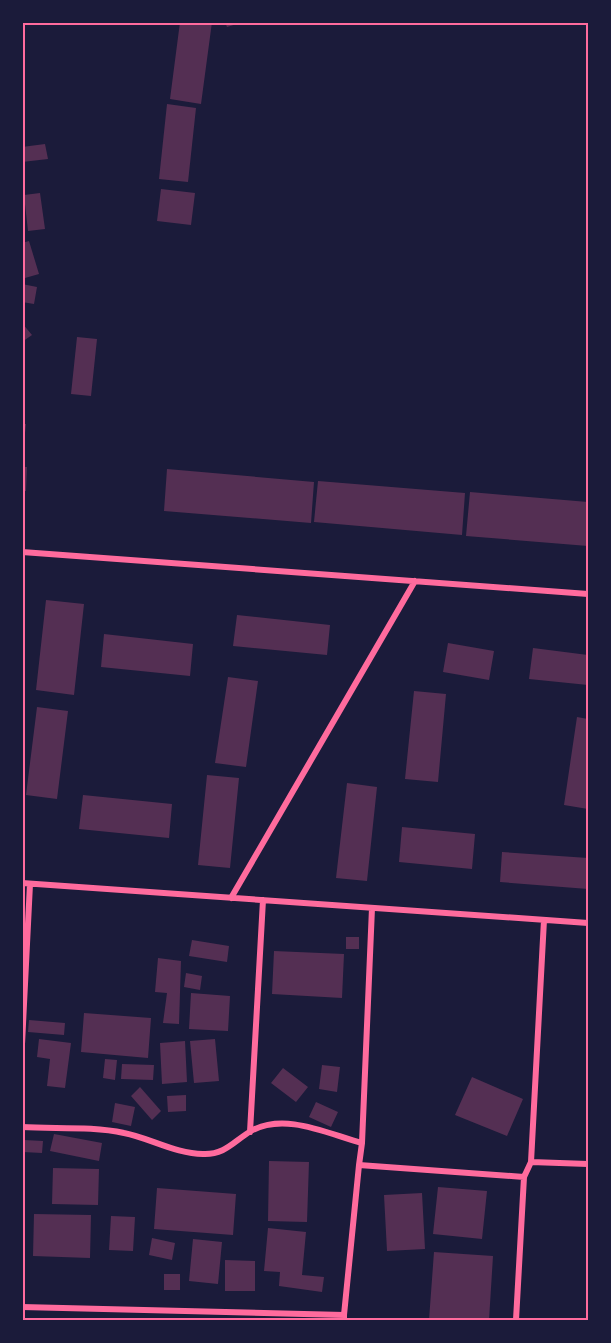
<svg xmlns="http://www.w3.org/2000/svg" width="611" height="1343" font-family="Poppins,sans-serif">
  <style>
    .building { fill: #542f53 }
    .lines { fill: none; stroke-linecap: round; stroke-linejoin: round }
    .minor { stroke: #ff6b9d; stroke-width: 6 }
    .neatline { fill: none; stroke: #ff6b9d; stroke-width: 2 }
  </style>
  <rect width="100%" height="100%" fill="#1b1b3a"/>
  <path class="building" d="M180,22h32l-11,82 -31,-5z
    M225,22h15v1l-13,4z
    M167,104l29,4 -8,74 -29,-3z
    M45,144l3,15 -26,3v-15z
    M161,189l34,4 -4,32 -34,-4z
    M40,193l5,36 -17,2 -4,-36z
    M29,241l10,33 -14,4 -3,-9v-26z
    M22,284l15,3 -3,17 -12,-2z
    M22,323l10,12 -10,7z
    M77,337l20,2 -6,57 -20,-2z
    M22,424h4l-2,18h-2z
    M22,467h5l-1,24h-4z
    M167,469l147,13 -3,41 -147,-12z
    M318,481l147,12 -3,42 -148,-13z
    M470,492l118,10v44l-122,-10z
    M46,600l38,4 -10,91 -38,-5z
    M237,615l93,10 -3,30 -94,-9z
    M104,634l89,10 -3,32 -89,-9z
    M448,643l46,8 -5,29 -46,-8z
    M533,648l55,7v30l-59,-6z
    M228,677l30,4 -12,86 -31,-4z
    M414,691l32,3 -8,88 -33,-3z
    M37,707l31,4 -11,88 -31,-4z
    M577,717l11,2v90l-24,-4z
    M207,775l32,3 -9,90 -32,-3z
    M347,783l30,4 -10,94 -31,-3z
    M83,795l89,9 -3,34 -90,-9z
    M402,827l73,7 -3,35 -73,-7z
    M502,852l86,6v31l-88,-7z
    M346,937h13v12h-13z
    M192,940l37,6 -2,16 -38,-6z
    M274,951l70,3 -2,44 -70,-4z
    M158,958l23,3 -2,63 -16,-1 4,-30 -12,-1z
    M186,973l16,3 -2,14 -16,-3z
    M191,993l39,3 -2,35 -39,-2z
    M84,1013l67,5 -3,40 -67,-6z
    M29,1020l36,3 -1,12 -36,-3z
    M39,1039l32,4 -6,45 -18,-2 3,-27 -13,-2z
    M215,1039l4,42 -25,2 -4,-42z
    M185,1041l2,41 -25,2 -2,-41z
    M105,1059l12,1 -2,20 -12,-2z
    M122,1064l32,1 -1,15 -32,-1z
    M322,1065l18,2 -3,25 -18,-3z
    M283,1068l25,19 -12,15 -25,-19z
    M472,1077l51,22 -16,37 -52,-21z
    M140,1087l21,24 -9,9 -21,-24z
    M186,1095v16l-18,1 -1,-16z
    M316,1102l22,10 -7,15 -22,-10z
    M115,1103l20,4 -4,19 -19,-4z
    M54,1134l48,9 -3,18 -49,-10z
    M24,1140l19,1 -1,12 -19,-1z
    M269,1161l40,1 -2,60 -39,-1z
    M53,1168l46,1 -1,36 -46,-1z
    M438,1187l49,4 -5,48 -49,-5z
    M157,1188l79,6 -3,41 -79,-6z
    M422,1193l3,56 -38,2 -3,-56z
    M34,1214l57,1 -1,43 -57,-2z
    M111,1216l24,1 -2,34 -24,-1z
    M268,1228l38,4 -4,43 22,2 -2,15 -43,-6 1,-14 -16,-1z
    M152,1238l23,5 -3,17 -23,-5z
    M193,1239l29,3 -4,42 -29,-3z
    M434,1252l59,4 -4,64h-60z
    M225,1260l30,1v30h-30z
    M164,1274h16v16h-16z"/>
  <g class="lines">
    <path class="minor" d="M22,552l566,42
      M22,883l566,40
      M231,898l184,-317
      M22,1044l8,-160
      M22,1127c33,2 70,-1 102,6 26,5 52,21 79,21 22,1 31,-13 48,-23 34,-19 77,3 111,12
      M250,1132l13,-232
      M531,1162l57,2
      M359,1165l3,-22 10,-235
      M22,1307l322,8v5
      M344,1315l15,-150 165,12
      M516,1320l8,-143 7,-15 13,-242"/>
  </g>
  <rect width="611" height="1343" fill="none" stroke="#1b1b3a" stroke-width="48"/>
  <rect x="24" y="24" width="563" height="1295" class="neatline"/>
</svg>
